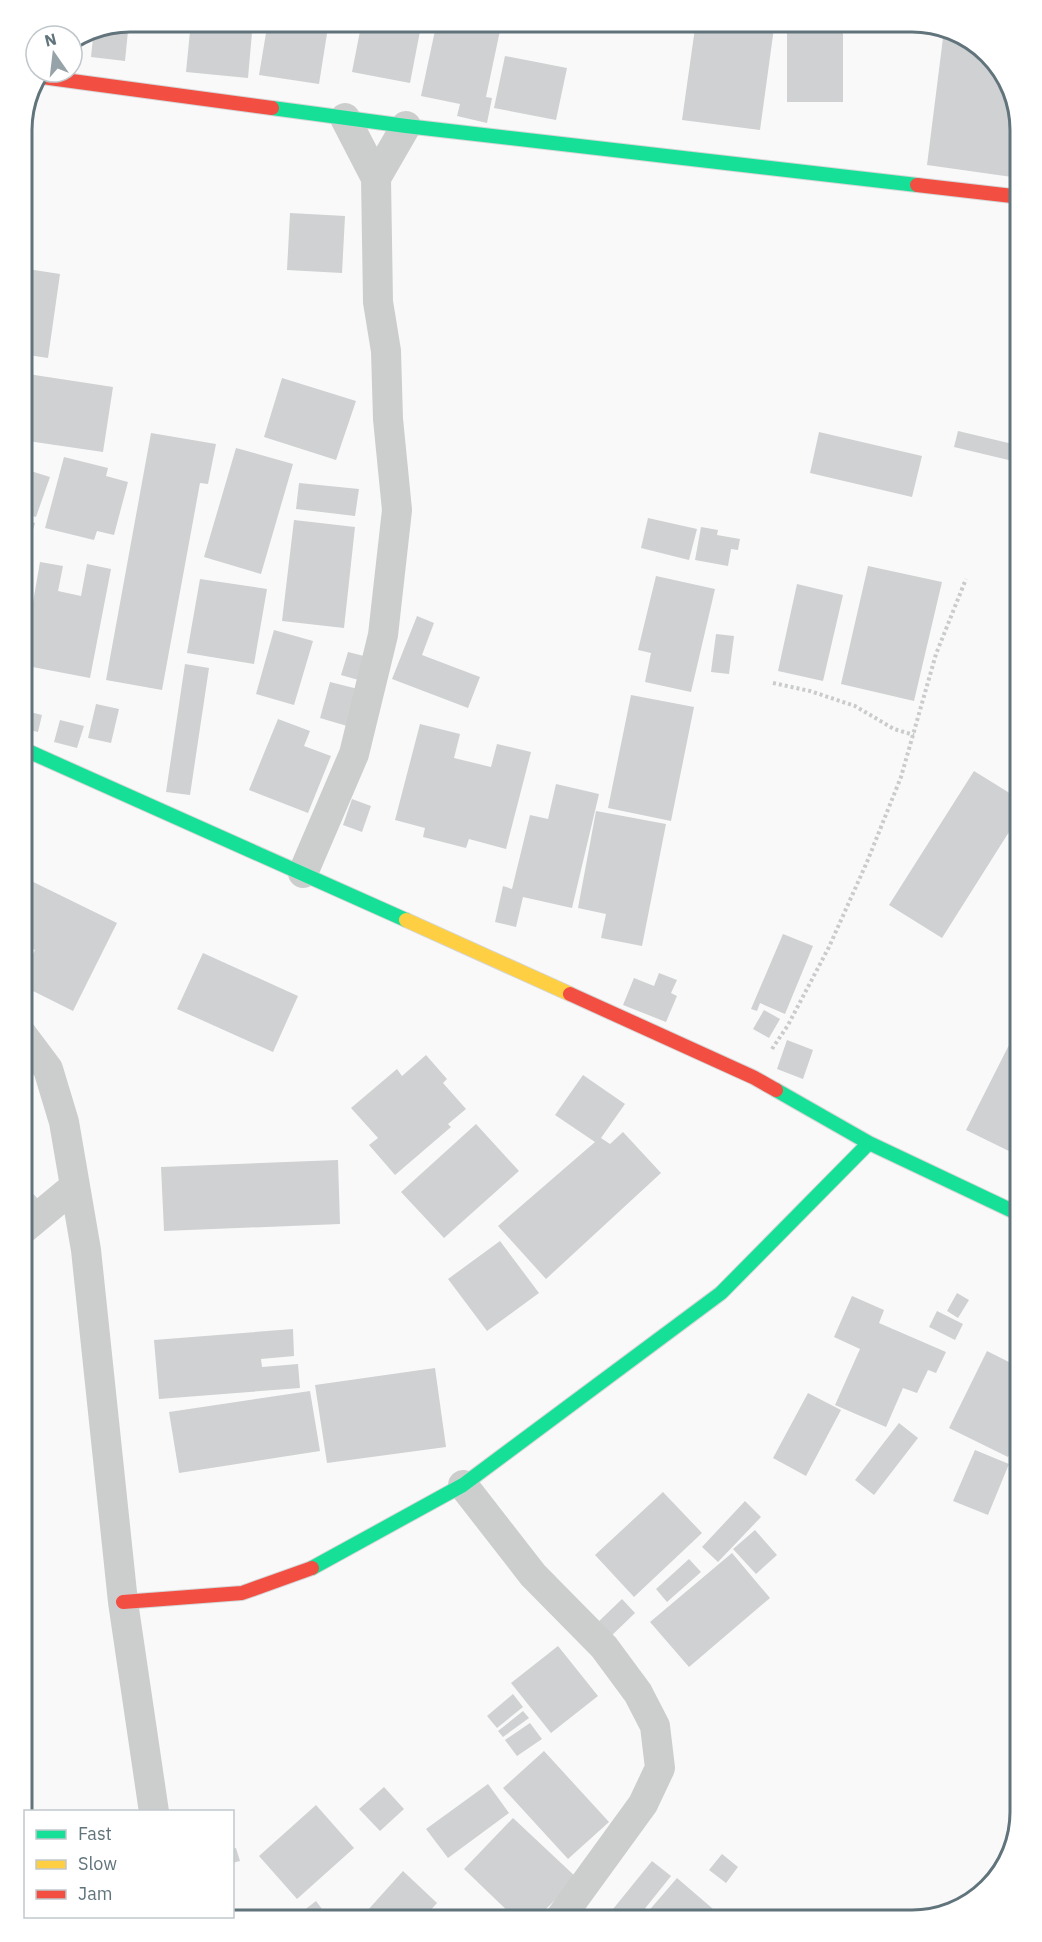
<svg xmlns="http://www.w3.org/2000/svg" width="1042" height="1942" font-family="'IBM Plex Sans',sans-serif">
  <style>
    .building { fill: #cfd1d2 }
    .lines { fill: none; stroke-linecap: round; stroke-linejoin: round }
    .fast-casing { stroke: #d5d6d7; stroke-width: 16 }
    .slow-casing { stroke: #d5d6d7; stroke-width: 16 }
    .jam-casing { stroke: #d5d6d7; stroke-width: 16 }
    .path { stroke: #cacbcc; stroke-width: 4; stroke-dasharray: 3 3; stroke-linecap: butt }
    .street { stroke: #cccece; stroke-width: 30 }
    .fast { stroke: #16e098; stroke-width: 14 }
    .slow { stroke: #ffcf43; stroke-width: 14 }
    .jam { stroke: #f24e42; stroke-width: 14 }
    .rim { fill: none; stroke: #61747c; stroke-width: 3 }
  </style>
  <rect width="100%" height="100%" fill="#f9f9f9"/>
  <path class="building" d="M129,21l-4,40 -34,-4 3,-29z
    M191,21h62l-5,57 -62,-6z
    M268,21h61l-10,63 -60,-9z
    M362,21h60l-12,62 -58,-11z
    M437,21h65l-16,76 6,1 -5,25 -30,-7 3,-12 -39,-8z
    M696,21h24l54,7 -14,102 -78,-10z
    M843,21v81h-56v-80z
    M944,30l29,9 40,49 8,41v40l-8,-1 -1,9 -85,-12z
    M83,32l-4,24 -7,-1v-15z
    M505,56l62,12 -11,52 -62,-12z
    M290,213l55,3 -3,57 -55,-3z
    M21,268l39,6 -12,84 -27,-4z
    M28,374l85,13 -10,65 -82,-12v-26z
    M282,378l74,23 -20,59 -72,-23z
    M958,431l63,15v17l-67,-16z
    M819,432l103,24 -10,41 -102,-24z
    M151,433l65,11 -8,40 -8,-1 -38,207 -56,-10z
    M236,448l57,16 -32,110 -57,-17z
    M64,457l44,11 -2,8 22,6 -14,53 -17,-4 -3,9 -49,-12z
    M21,468l29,9 -14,40 -15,-4z
    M299,483l60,6 -4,27 -59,-7z
    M648,518l49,11 -8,31 -48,-12z
    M21,519l14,4 -13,44h-1z
    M294,520l61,7 -11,101 -62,-7z
    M701,527l17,3 -1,5 23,4 -2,11 -7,-1 -3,17 -33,-6z
    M40,562l23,4 -5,25 23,5 6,-32 24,5 -21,109 -68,-13z
    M868,566l74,16 -28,119 -73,-17z
    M656,576l59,13 -24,103 -46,-10 6,-29 -13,-3z
    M200,579l67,10 -13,75 -67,-11z
    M797,584l46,11 -20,86 -45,-10z
    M417,616l17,7 -12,32 58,22 -12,31 -76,-29z
    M274,630l39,11 -19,64 -38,-11z
    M716,634l18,2 -5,38 -18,-2z
    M348,652l20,5 -6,24 -21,-6z
    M185,664l24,4 -19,127 -24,-3z
    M330,682l28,7 -11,37 -27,-8z
    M631,695l63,12 -23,114 -63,-13z
    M96,704l23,5 -8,34 -23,-5z
    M26,711l16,4 -4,17 -16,-4z
    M278,719l32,12 -6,15 27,10 -23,57 -59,-23z
    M60,720l24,6 -7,22 -23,-6z
    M420,724l40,10 -6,24 37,9 6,-23 34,8 -25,97 -37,-10 -3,9 -43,-11 2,-9 -30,-8z
    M974,771l47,29v13l-79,125 -53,-33z
    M556,784l43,10 -27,114 -49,-11 -7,30 -21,-5 8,-36 9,3 18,-74 18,4z
    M352,799l19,7 -9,26 -19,-7z
    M596,811l70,13 -24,122 -41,-8 5,-24 -28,-6z
    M21,876l96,47 -44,88 -52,-26v-7l14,-28 -14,-6z
    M783,934l30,12 -28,68 -25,-11 -3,8 -6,-2z
    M203,953l95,43 -25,56 -96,-43z
    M659,973l18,7 -6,13 6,3 -11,26 -43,-17 11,-27 20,8z
    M764,1010l16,9 -11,19 -16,-9z
    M787,1040l26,10 -10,29 -26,-10z
    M1011,1041l10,5v111l-55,-27z
    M426,1055l21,24 -4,4 23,26 -18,15 3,3 -56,48 -26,-30 9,-7 -27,-30 46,-39 5,7z
    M583,1075l42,29 -24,34 9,6 13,-12 38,41 -115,106 -48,-53 97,-84 -40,-27z
    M476,1124l43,47 -75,67 -43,-46z
    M338,1160l2,64 -176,7 -3,-64z
    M21,1181l17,18 -17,15z
    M500,1241l39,52 -52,38 -39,-52z
    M957,1293l12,7 -11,18 -11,-7z
    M852,1296l32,14 -5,13 67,29 -10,21 -8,-3 -11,23 -14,-5 -17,39 -51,-22 25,-56 -26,-12z
    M937,1311l26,13 -8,16 -26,-13z
    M293,1329l1,27 -33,3 1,8 36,-3 2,24 -141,11 -5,-59z
    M987,1351l34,17v64l-13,25 -59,-29z
    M435,1368l11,79 -119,16 -12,-78z
    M310,1391l10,60 -141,22 -10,-61z
    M808,1393l33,17 -35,66 -33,-18z
    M899,1423l19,15 -44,57 -19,-15z
    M975,1450l34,14 -21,51 -35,-14z
    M663,1492l39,41 -68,64 -39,-42z
    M745,1501l16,16 -43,45 -16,-15z
    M755,1530l22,25 -21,19 -23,-25z
    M732,1553l38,45 -81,69 -39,-45z
    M689,1559l12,13 -34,30 -11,-13z
    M622,1599l13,14 -27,26 -13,-14z
    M558,1646l40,50 -47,37 -40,-50z
    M513,1694l10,13 -26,21 -10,-12z
    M523,1711l6,7 -26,19 -5,-6z
    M530,1723l12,16 -25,17 -12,-16z
    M544,1751l65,71 -41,37 -65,-71z
    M488,1784l21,29 -61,45 -22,-29z
    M384,1787l20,22 -24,22 -21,-22z
    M316,1805l38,43 -57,51 -38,-43z
    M513,1818l64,60 -43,43h-16l-54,-52z
    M236,1848l4,13 -8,2v-14z
    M722,1854l16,13 -12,16 -17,-13z
    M652,1861l19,15 -36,45h-17l-9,-7z
    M403,1871l34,32 -16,18h-63z
    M677,1878l50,43h-87z
    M316,1901l15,20h-41z"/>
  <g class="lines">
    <g class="fast-casing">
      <path id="fast" d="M272,108l134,18 511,59
        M21,748l385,172
        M776,1090l93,53 152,72
        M312,1568l151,-83 258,-192 148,-150"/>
    </g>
    <g class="slow-casing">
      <path id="slow" d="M406,920l164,74"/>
    </g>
    <g class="jam-casing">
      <path id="jam" d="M42,77l230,31
        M917,185l104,12
        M570,994l183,83 23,13
        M123,1602l119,-9 70,-25"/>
    </g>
    <path class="path" d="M773,683l37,8 45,15 39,23 20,6
      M772,1049l16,-24 41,-78 38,-85 34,-85 35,-123 30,-75"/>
    <path class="street" d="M376,178l30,-52
      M303,873l51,-119 29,-119 14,-125 -9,-91 -2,-68 -8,-49 -2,-124 -31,-60
      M21,1033l27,36 16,53 22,128 37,352 31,210
      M21,1231l53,-44
      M463,1485l70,90 71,72 34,46 17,33 5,42 -17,36 -85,117
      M219,1916l5,5"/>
    <use href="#fast" class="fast"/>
    <use href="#slow" class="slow"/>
    <use href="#jam" class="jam"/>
  </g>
  <path d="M0 0H1042V1942H0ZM130 32H912A98 98 0 0 1 1010 130V1812A98 98 0 0 1 912 1910H130A98 98 0 0 1 32 1812V130A98 98 0 0 1 130 32Z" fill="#fff" fill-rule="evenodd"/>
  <path class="rim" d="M130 32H912A98 98 0 0 1 1010 130V1812A98 98 0 0 1 912 1910H130A98 98 0 0 1 32 1812V130A98 98 0 0 1 130 32Z"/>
  <rect x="24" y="1810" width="210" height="108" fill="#ffffff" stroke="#c0c7cb" stroke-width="1.5"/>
  <rect x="36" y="1830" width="30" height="9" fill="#16e098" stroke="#c0c7cb" stroke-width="1.5"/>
  <text x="78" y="1840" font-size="18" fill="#61747c">Fast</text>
  <rect x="36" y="1860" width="30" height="9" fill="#ffcf43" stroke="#c0c7cb" stroke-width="1.5"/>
  <text x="78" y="1870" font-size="18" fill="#61747c">Slow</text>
  <rect x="36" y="1890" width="30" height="9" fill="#f24e42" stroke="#c0c7cb" stroke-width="1.5"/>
  <text x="78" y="1900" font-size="18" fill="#61747c">Jam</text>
  <g transform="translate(54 54) rotate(346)"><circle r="28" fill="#ffffff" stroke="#c0c7cb" stroke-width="1.5"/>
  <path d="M0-4.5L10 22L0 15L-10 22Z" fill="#96a3a8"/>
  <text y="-9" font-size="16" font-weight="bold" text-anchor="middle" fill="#61747c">N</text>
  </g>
</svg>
